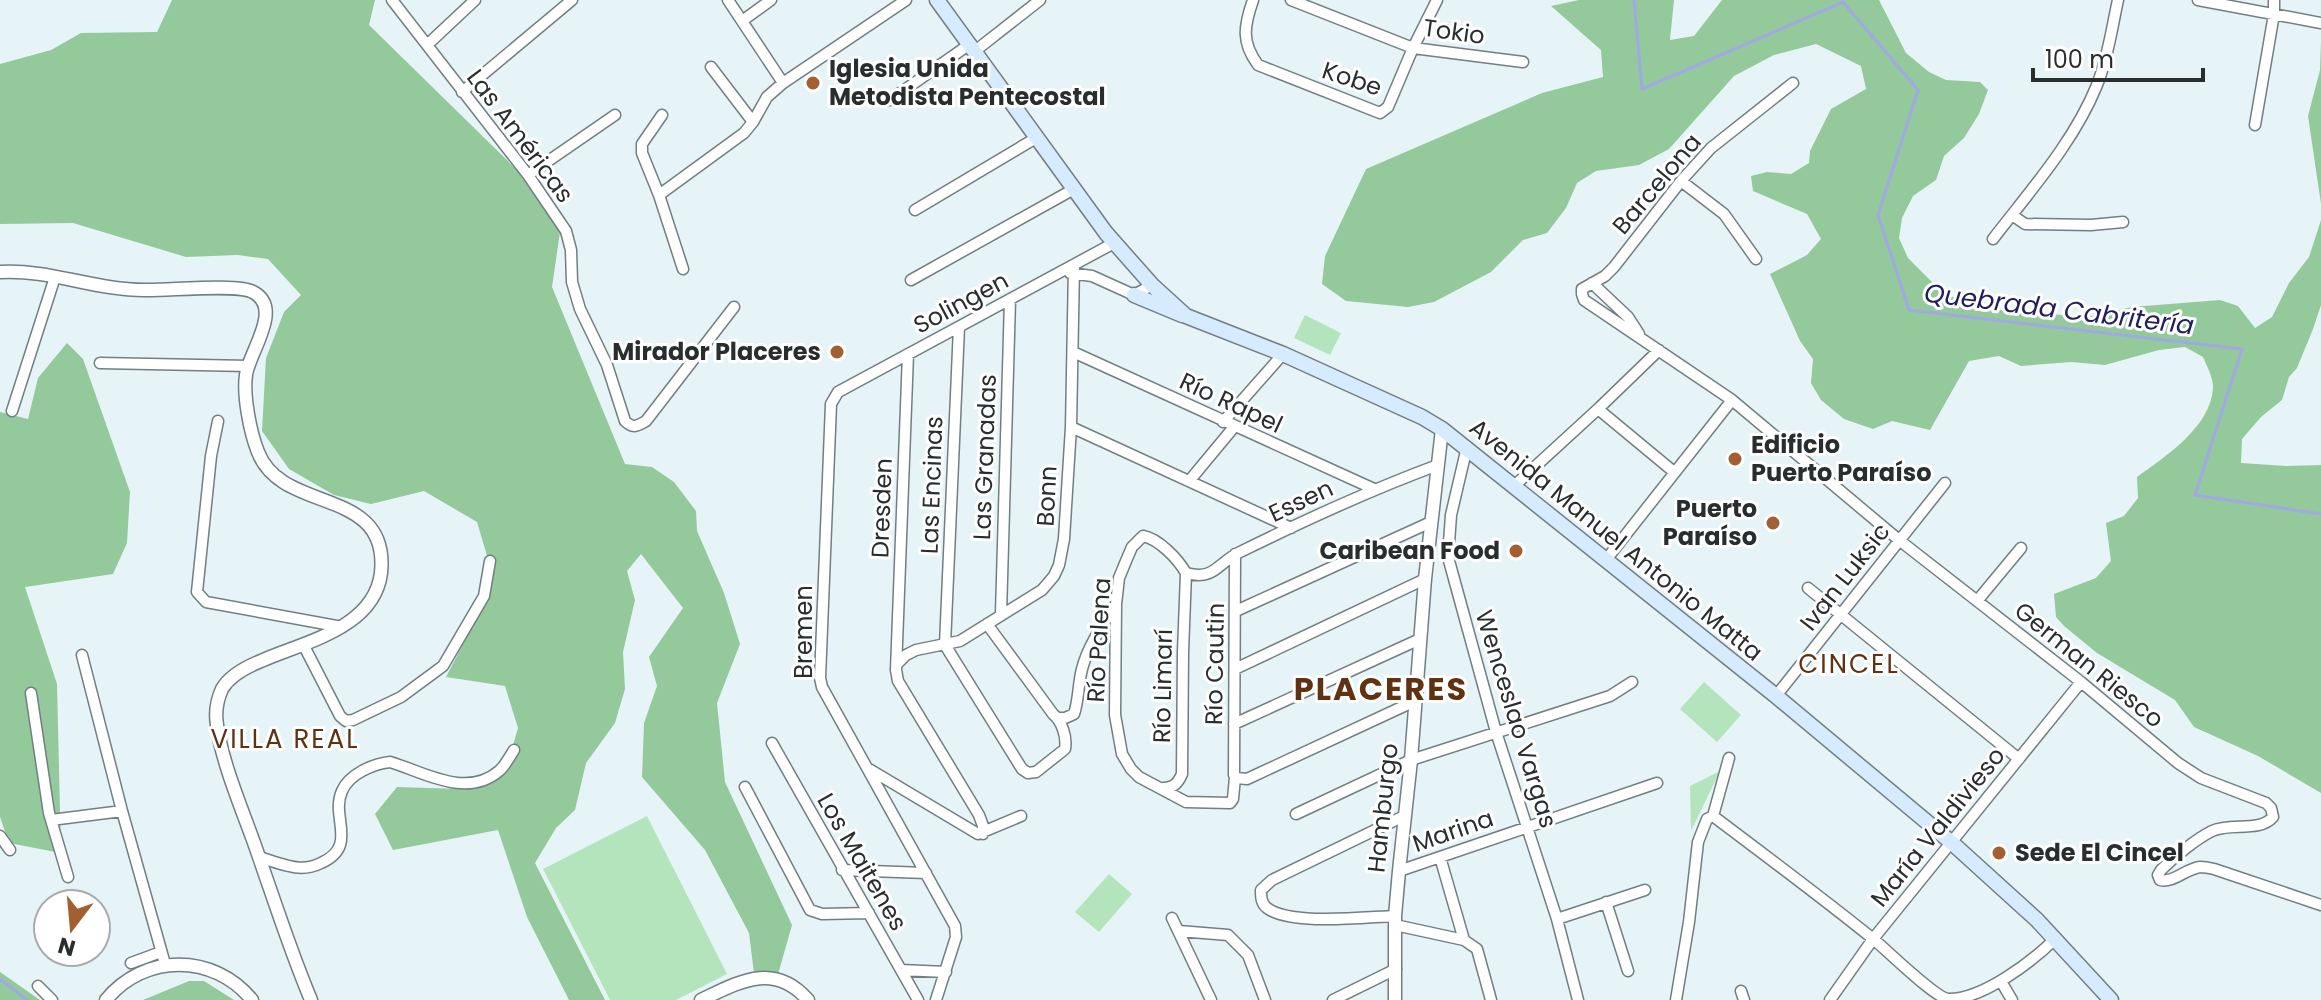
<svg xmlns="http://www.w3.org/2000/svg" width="2321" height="1000" font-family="Poppins,sans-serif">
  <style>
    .green { fill: #b4e4bb }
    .forest { fill: #93c99b }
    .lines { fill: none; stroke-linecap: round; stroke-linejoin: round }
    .stream { stroke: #a0a9e4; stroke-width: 3 }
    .minor-casing { stroke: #727e81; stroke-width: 13 }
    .tertiary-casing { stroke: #727e81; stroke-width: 15 }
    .secondary-casing { stroke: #727e81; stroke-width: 17 }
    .minor { stroke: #fff; stroke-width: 10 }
    .tertiary { stroke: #fff; stroke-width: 12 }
    .secondary { stroke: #d6ecfe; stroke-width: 14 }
    .poi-dot { fill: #a35e31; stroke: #fff; stroke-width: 3 }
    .labels { text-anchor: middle; stroke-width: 6; stroke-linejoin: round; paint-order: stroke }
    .street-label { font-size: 24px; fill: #282d2e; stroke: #fff }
    .poi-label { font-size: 24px; font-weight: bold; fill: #282d2e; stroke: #fff; text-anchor: start }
    .water-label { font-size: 26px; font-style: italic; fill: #201d60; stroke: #fff }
    .neighbourhood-label { font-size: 26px; letter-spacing: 2px; fill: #603212; stroke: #fff }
    .district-label { font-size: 32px; font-weight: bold; letter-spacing: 2px; fill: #603212; stroke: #fff }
  </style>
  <rect width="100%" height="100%" fill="#e7f4f7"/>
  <path class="green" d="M1305,315l36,18 -11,22 -36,-17z
    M1704,682l37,33 -24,27 -37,-33z
    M1720,771l-29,60 -1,-45z
    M647,816l80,158 -51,26h-66l-67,-131z
    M1109,874l23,20 -33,38 -24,-20z"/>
  <path class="forest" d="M172,0h203l-6,25 147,144 44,63 -8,55 73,177 27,3 22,15 22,29 1,20 27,62 16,51 -23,59 8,79 67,143 -15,53 -23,-5 -5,-40 -44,-83 -63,-73 2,-54 13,-37 -8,-29 34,-49 -42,-54 -14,17 8,29 -12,52 2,37 -10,34 -29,40 -11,47 -19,18 -21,35 70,137h-36l-42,-83 -29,-87 -105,20 -18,-36 22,-27 63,2 48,-27 10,-34 -13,-42 -59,-9 40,-77 2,-41 -11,-37 -53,-31 -53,13 -37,-9 -45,-26 -27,-38 4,-73 18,-46 17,-17 -33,-36 -30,-4 -52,2 -113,-34 -73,1v-160l51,-14 30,-17 76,-1z
    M1579,0h95l-4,40 24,-4 28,-36h157l27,53 23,19 17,8 34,2 8,8 -9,24 -15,24 -20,18 -8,24 -23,16 -11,22 -3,20 9,20 36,36 39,13 17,3 87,7 45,-10 88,-7 18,6 17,22 17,-11 17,-34 20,-26 12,-37v85l-8,24 -16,39 -8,9 -7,23 -21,17 -19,22 -1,24 45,3 35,-1v328l-63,-37 -64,-29 -19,-27 -78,-47 -33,-27 -8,-9 -2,-23 42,-16 15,-17 -5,-38 18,-7 14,-18 -1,-21c28,-20 75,-51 76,-90 0,-9 -6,-21 -10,-30l-18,-10 -26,3 -54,15 -34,-3 -50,4 -22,-10 -30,5 -39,69 -38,-9 -19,8 -29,-10 -23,-19 -10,-17 2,-24 -13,-18 -30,-67 37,-19 14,-16 -14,-25 -54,-23 -2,-15 16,-4 24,2 18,-11 1,-12 21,-42 35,-20 -5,-23 -45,-22 -42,11 -40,21 -65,73 -30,16 -43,6 -19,12 -11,25 -19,25 -24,7 -32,32 -57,30 -26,5 -62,-6 -24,-17 3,-28 41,-87 176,-76 61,-16 -2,-27 -50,-44z
    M2321,41v163l-13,-88 12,-46z
    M67,343l16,16 47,133 -3,51 -14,31 -88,13 32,97 4,169 -52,-10 -9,-26v-405l28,7 10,-41z
    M0,972l40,28h-40z
    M189,981h15l30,19h-91z"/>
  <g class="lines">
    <path class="stream" d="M1634,0l8,89 201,-87 75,88 -40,125 31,95 333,39 -47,146 126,19
      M0,979l27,21"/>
    <g class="minor-casing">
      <path id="minor" d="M392,0l136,175 38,56 5,19 1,32 8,27 27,56 18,56c8,8 12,5 21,0l88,-114
        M728,0l55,83
        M1253,0c-9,26 -12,42 5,65l122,48 8,-6 25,-59 24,-48
        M1291,0l122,48 110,14
        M2198,0l123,23
        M742,21l29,-21
        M427,45l48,-45
        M975,51l65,-51
        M711,67l42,55
        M1793,83l-82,65 -30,33 -67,86 -9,9 -23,13v5l2,6 148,100 167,140 182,142 97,81 23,15 65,25 5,5 2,9c-14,16 -42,5 -61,14 -16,8 -38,26 -51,39l-3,5 2,5c14,3 25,-11 40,-13 5,0 10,1 14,2l107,36
        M462,92l110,-92
        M890,100l80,-56
        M662,115l-20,29v9l17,42 24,74
        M2255,125l19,-111v-14
        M528,175l87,-60
        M1681,181l43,33 32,45
        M659,195l85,-62 9,-11 14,-25 16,-14 123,-83
        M915,210l121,-72
        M2012,215l13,9 66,1 32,-3
        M1993,239c37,-48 81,-97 104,-154 11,-27 15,-58 21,-85
        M1070,273l22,3 42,19 18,-10
        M911,280l163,-91
        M1592,283l36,34 11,17
        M959,327l-14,318 77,124 6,4 8,-1 29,-23c2,-12 -3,-28 -12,-35l-66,-90
        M1073,352l301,137
        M908,354l-12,316 2,11 81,134 4,11v8
        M100,363l149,3
        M1598,409l76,63
        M12,411l43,-134
        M218,421l-7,35 -14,136 9,10 136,25
        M1223,422l60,-68
        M1071,427l220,101
        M1467,447l-16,68 -3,42 48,175 61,187 21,81
        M1190,480l44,-53
        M1514,486l84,-77 61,-59
        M1235,554l-1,221 2,3 11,1 168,-78
        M1605,561l127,-161
        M1186,573c-8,-14 -27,-34 -43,-37l-11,11 -6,14 -7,17 -3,26 -1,111 7,39 9,15 8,8 47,25 44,1 3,-4 2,-22
        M1186,573c29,8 31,-10 54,-21 65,-32 130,-62 198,-87
        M1808,588l211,171
        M1977,601l44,-53
        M1236,611l195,-89
        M1001,614l9,-314
        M303,644l37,72 6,5 7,-1 48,-23 42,-31 41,-70 6,-35
        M82,655l40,156 43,153
        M897,664l9,-9 10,-5 44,-9 82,-51 12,-14 5,-11 5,-26 7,-112 3,-161
        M1235,669l190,-90
        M31,693l18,120 19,64
        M1776,696l169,-213
        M1058,718h7l9,-4c5,-15 4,-30 8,-45 6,-23 20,-43 33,-63
        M1234,724l186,-85
        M772,743l146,257
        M869,769l109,65 43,-18
        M745,787l65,123 12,4 47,-1
        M1163,788c11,0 15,-5 19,-14l1,-122 3,-79
        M1296,814l115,-54 199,-64 22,-14
        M1713,816c53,40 107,80 159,122 15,12 62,59 76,61 34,1 85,-38 108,-61
        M51,820l71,-9
        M0,836l10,14
        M259,857c10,3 20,7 30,9 11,3 22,2 32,-3 38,-17 9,-46 21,-72 7,-17 31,-27 48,-29 34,10 76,37 109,9 6,-5 11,-15 15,-21
        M1440,857l24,83 13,9 14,51
        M842,870l84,3
        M1399,871l258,-88
        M1606,902l22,69
        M1395,916c-30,1 -104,10 -128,-8 -6,-5 -6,-11 -6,-18l11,-10 132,-64
        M1172,918l39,82
        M1557,919l88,-29
        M1395,925l69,15
        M1179,931l49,4 20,20 17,45
        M131,963l30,-11
        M901,970l45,2
        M2002,983l10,17
        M38,986l14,14
        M1741,991l3,9
        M936,1000l20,-63 -1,-11 -133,-239 -2,-9 11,-274 7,-12 276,-149
        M1333,1000l63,-31
        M1676,1000l13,-78 9,-80 9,-23 6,-3 16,-58
        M1830,1000l43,-61 208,-257"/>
    </g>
    <g class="tertiary-casing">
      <path id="tertiary" d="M0,272c49,-3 95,18 144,18 22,1 93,-7 109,2 31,16 -4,60 -7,83 -3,20 4,57 12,77 24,63 132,33 123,121 -7,56 -78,69 -120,88 -15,6 -31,14 -39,28 -5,11 -7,24 -5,36 4,34 24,82 36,115 19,53 36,108 58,160
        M106,1000c38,-47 108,-47 146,0
        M701,1000c38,-18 73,-39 107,0
        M1395,1000v-84l4,-45 12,-111 14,-181 17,-150"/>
    </g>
    <g class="secondary-casing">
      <path id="secondary" d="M937,0l169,233 46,52 34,31 97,38 139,63 20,12 334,267 175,146 86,78 74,80
        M1134,295l48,20"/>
    </g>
    <use href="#minor" class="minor"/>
    <use href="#tertiary" class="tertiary"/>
    <use href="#secondary" class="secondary"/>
  </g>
  <g class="poi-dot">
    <circle cx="813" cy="83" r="8"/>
    <circle cx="837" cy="352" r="8"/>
    <circle cx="1735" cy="459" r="8"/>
    <circle cx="1773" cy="523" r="8"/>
    <circle cx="1516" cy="551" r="8"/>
    <circle cx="1999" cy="853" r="8"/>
  </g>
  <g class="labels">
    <g class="street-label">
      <text transform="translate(1454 32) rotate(8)" y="8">Tokio</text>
      <text transform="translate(1352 79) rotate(18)" y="8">Kobe</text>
      <text transform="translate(520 136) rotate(53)" y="8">Las Américas</text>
      <text transform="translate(1657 184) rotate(-50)" y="8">Barcelona</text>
      <text transform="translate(961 303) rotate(-28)" y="8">Solingen</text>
      <text transform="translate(1231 403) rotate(25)" y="8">Río Rapel</text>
      <text transform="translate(985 457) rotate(-88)" y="8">Las Granadas</text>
      <text transform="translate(932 485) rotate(-88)" y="8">Las Encinas</text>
      <text transform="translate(1047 496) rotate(-87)" y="8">Bonn</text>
      <text transform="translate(1301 501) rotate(-25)" y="8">Essen</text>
      <text transform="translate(882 508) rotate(-88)" y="8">Dresden</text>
      <text transform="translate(1616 540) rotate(39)" y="8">Avenida Manuel Antonio Matta</text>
      <text transform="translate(1845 577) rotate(-52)" y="8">Ivan Luksic</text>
      <text transform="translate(804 632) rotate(-90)" y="8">Bremen</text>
      <text transform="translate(1099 640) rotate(-87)" y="8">Río Palena</text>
      <text transform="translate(1215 664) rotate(-89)" y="8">Río Cautin</text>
      <text transform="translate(2089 665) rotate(39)" y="8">German Riesco</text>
      <text transform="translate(1163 686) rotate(-89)" y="8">Río Limarí</text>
      <text transform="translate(1516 719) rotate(73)" y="8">Wenceslao Vargas</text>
      <text transform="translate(1383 808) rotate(-84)" y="8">Hamburgo</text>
      <text transform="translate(1938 827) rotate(-51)" y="8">María Valdivieso</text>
      <text transform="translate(1453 831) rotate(-19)" y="8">Marina</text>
      <text transform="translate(862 862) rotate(60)" y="8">Los Maitenes</text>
    </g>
    <g class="poi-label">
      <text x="829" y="77">Iglesia Unida<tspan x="829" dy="28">Metodista Pentecostal</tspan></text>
      <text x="821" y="360" text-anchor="end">Mirador Placeres</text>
      <text x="1751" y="453">Edificio<tspan x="1751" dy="28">Puerto Paraíso</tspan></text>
      <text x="1757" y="517" text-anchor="end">Puerto<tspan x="1757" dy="28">Paraíso</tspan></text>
      <text x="1500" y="559" text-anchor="end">Caribean Food</text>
      <text x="2015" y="861">Sede El Cincel</text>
    </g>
    <g class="water-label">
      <text transform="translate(2059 309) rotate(7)" y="9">Quebrada Cabritería</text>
    </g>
    <g class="neighbourhood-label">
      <text x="1849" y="673">CINCEL</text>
      <text x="285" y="748">VILLA REAL</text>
    </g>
    <g class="district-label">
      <text x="1381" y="700">PLACERES</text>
    </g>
  </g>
  <g transform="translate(72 928) rotate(196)"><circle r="38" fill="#ffffff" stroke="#a9abab" stroke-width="2"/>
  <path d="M0-6L14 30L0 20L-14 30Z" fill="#a35e31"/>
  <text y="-12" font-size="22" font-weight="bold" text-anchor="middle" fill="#282d2e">N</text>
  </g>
  <path d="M2033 68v12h170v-12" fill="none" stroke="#282d2e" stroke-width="4"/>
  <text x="2045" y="68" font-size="24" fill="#282d2e" stroke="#ffffff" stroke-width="6" paint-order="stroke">100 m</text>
</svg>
